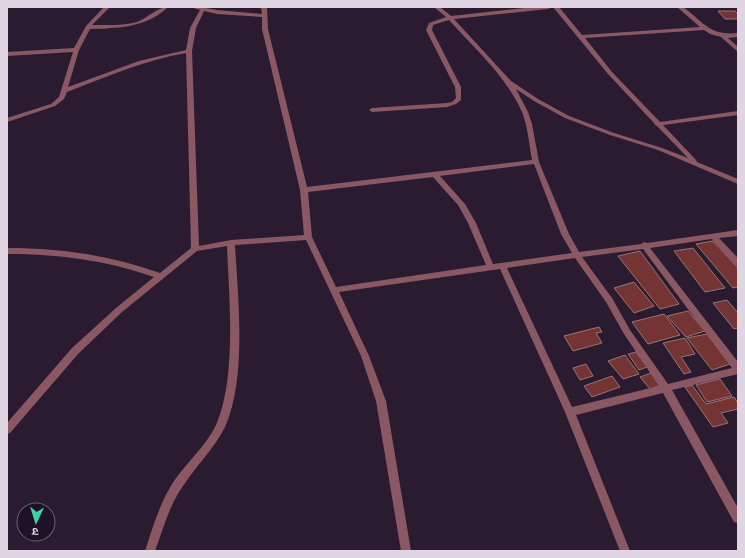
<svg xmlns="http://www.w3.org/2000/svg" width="745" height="558" font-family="Raleway,'Noto Sans Devanagari',sans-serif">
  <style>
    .building { fill: #743434; stroke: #987573 }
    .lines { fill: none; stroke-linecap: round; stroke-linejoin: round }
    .street { fill: #8a5862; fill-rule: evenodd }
  </style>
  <rect width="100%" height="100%" fill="#2a1b30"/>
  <path class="building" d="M718,11h17l3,3v5h-13z
    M713,241l25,27v19l-5,1 -37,-44z
    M693,248l32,40 -20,4 -31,-41z
    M640,251l39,53 -19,5 -42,-53z
    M634,282l20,24 -20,7 -20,-25z
    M727,300l11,13v15l-4,1 -21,-26z
    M688,311l17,20 -19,6 -19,-21z
    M664,314l16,21 -32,9 -16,-22z
    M599,327l3,5 -6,1 6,10 -29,8 -9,-15z
    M707,334l23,30 -18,6 -25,-32z
    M685,338l10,16 -14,3 10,15 -7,2 -21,-31z
    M636,352l11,15 -8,3 -11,-16z
    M625,355l14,19 -16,5 -15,-18z
    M586,364l7,12 -13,4 -7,-12z
    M651,373l10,12 -11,4 -10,-12z
    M612,376l8,11 -28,10 -8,-11z
    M720,379l12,17 -25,6 -11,-17z
    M692,385l14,19 28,-7 4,6v6l-17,4 7,10 -15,4 -28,-40z"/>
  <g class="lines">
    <path class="street" d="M104,7h6l-18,18c15,0 31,1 45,-3 10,-4 21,-15 31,-15 -22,21 -50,21 -78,22l-11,21 -11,37 71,-26 47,-11 4,-22 10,-18 -10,-3h17l-1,1 11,2 45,4 -1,-7h6l1,22 39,158 225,-27c-3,-16 -4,-33 -10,-48 -16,-36 -47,-63 -73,-92l-16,5 -1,5 29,57v13l-5,4 -9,3 -75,5 -3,-2 3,-2 75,-5 5,-1 4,-4 -1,-11 -29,-57 3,-7 17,-6 -12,-10h6l11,9 83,-9h17l-3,2 -94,10 57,62 27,18 31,17 45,17 48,15 26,10 -31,-32 -2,-1 -1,-2 -46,-49 -55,-67h6l23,28 118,-8 -23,-20h6c21,15 26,29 55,26v4l-10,1 10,9v5l-17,-15 -11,-3 -6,-4 -119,8 27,34 48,50 78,-11v4l-75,10 33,35 1,2 41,17v5l-80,-34 -48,-15 -45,-17 -31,-17 -18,-12 12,23 4,12 7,38 30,72 10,18 62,-8 3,-2 3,1 91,-13v6l-19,2 19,20v8l-3,-1 -23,-26 -62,9 88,114v12l-66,16 66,118v15l-4,-1 -71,-129 -87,22 54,136h-10l-55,-139 -65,-143 -161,23 30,64 17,45 25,150h-10l-25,-150 -15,-45 -55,-116 -71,5c3,53 12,133 -10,182 -11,22 -29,39 -42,59 -14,20 -20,43 -28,65h-10c8,-24 15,-49 29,-70 13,-19 32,-35 42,-56 21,-48 13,-127 11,-179l-30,5 -75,61 -44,42 -68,79 -3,1v-11l65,-75 44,-40 38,-31c-48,-17 -96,-23 -147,-23v-6c53,0 103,7 153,25l31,-25 -5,-195c-41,7 -80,24 -119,39l-3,7 -9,7 -48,16v-4l44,-14 8,-7 14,-45 -66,4v-4l67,-4 12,-22zM204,11l13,3 45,3v12l38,161 4,45 -73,5 -32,6 -7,-195 4,-23zM534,164l27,70 11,19 -79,11 -17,-41 -11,-19 -25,-28zM433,177l25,28 10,18 18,42 -150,22 -24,-50 -4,-45zM643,249l89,119 -64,16 -38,-54 -18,-32 -30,-41zM575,258l31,44 18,32 35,52 -87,21 -65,-139z"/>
  </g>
  <rect width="745" height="558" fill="none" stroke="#dfd5e3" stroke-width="16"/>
  <g transform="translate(36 522) rotate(184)"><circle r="19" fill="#201226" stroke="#6c6072"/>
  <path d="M0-3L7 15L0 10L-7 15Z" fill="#3bd4a4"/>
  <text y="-6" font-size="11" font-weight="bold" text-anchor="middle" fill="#dfd5e3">उ</text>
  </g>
</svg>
